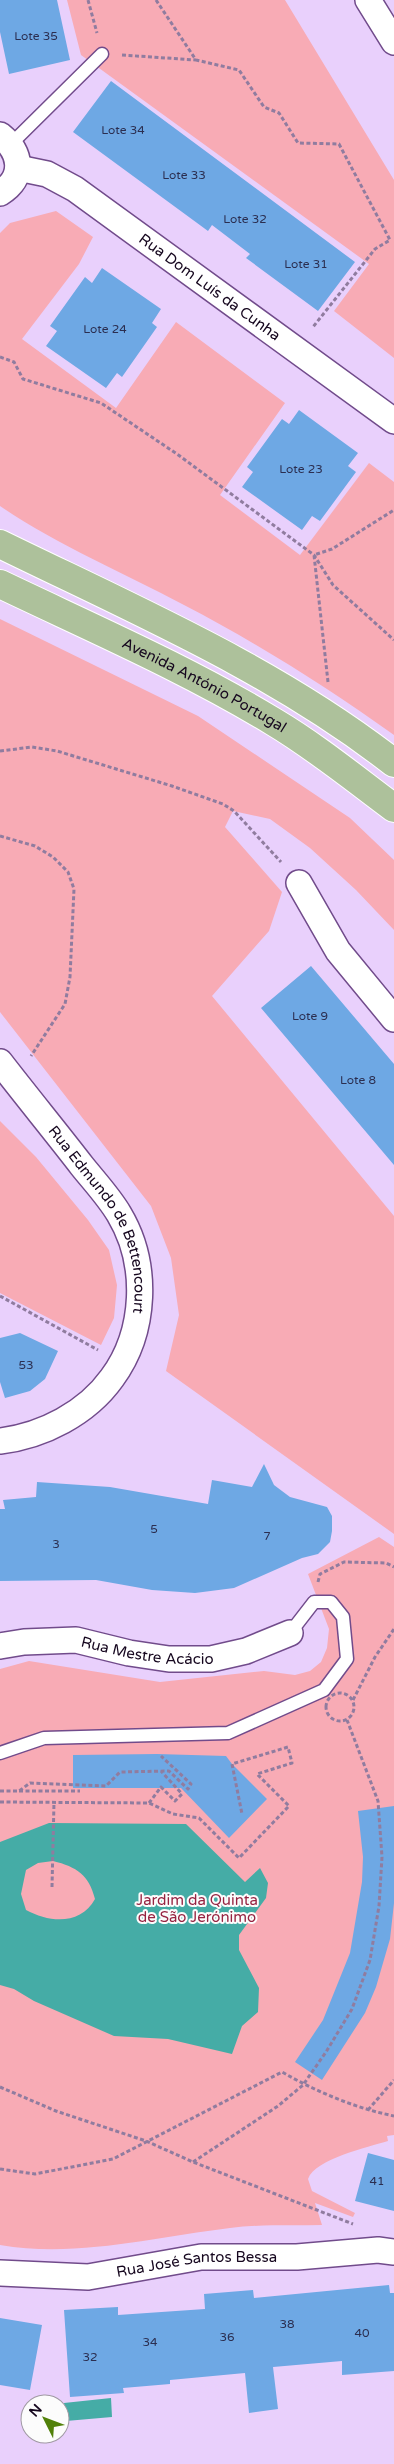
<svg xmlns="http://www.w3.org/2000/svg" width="394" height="2464" font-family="'Varela Round',sans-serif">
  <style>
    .green { fill: #f8abb5 }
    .water { fill: #45aca6; fill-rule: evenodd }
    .building { fill: #6ea8e4 }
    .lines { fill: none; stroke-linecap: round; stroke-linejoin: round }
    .service-casing { stroke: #714b8b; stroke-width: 15 }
    .minor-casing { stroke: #714b8b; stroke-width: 28 }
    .primary-casing { stroke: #fff; stroke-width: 30 }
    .path { stroke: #907c9f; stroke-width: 3; stroke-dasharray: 4 2.5; stroke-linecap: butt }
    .service { stroke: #fff; stroke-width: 12 }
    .minor { stroke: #fff; stroke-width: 25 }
    .primary { stroke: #adc19b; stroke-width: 28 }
    .labels { text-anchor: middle; stroke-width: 4; stroke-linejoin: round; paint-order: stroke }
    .number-label { font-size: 12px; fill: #2b2e50 }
    .street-label { font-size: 15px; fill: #15061e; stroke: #fcfcfc }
    .park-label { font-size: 15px; fill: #962341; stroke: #fcfcfc }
  </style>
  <rect width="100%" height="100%" fill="#e9d0fc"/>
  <path class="green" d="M67,0h218l109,180v178l-60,-47 35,-47 -288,-209z
    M56,211l37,26 -14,27 -57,75 94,69 60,-86 109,81 -65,92 80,60 69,-92 25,19v253c-67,-48 -137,-92 -210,-130 -62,-33 -127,-60 -184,-99v-273l10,-10z
    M0,619l198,97 152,102 44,42v70l-38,-40 -46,-42 -40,-29 -37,-8 -8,16 57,65 -13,39 -57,65 182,220v318l-228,-163 13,-56 -8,-57 -20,-52 -151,-194z
    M0,1121l36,36 52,63 21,30 8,35 -3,33 -13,27 -101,-52z
    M379,1537l15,10v588l-7,1 1,5c-20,6 -73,18 -80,38l4,12 43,22 -2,4 -38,-14 7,22c-30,1 -62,-1 -92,3 -76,9 -153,30 -230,17v-576l29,-8 131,21 104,-11 31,4 15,-4 11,-9 6,-14 2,-19 -21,-55z"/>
  <path class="water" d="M49,1823l137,1 59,58 15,-14 8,15 -2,15 -27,37v15l20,38 -1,24 -16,14 -10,28 -64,-15 -54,-3 -80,-35 -20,-12 -14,-4v-143zM53,1861c24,6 36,14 42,38 -14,26 -45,24 -69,11l-5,-16 5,-24 12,-7z
    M111,2398l1,19 -46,4 -2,-18z"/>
  <path class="building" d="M0,0h57l13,60 -61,14 -9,-42z
    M111,81l244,181 -37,49 -72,-53 4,-4 -38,-29 -4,6 -135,-99z
    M102,268l59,41 -9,14 5,4 -35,50 -5,-4 -11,15 -60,-42 11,-15 -7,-5 35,-49 7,6z
    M299,410l59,43 -10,13 8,6 -36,49 -8,-5 -10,14 -60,-43 11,-15 -6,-5 35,-48 7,5z
    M311,966l83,98v101l-133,-157z
    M20,1333l38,18 -13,28 -15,12 -25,7 -5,-16v-44z
    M264,1464l10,21 16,12 37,10 5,9v15l-2,11 -12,12 -16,4 -68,30 -39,5 -43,-3 -56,-10 -96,1v-72h5l-2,-9 33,-3 1,-15 73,5 98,17 4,-24 40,7z
    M157,1754l69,2 6,8 35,35 -38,39 -48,-50h-108v-33z
    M394,1806v97l-4,36 -14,48 -11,26 -43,67 -27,-18 28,-42 27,-67 12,-71 1,-25 -5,-46z
    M368,2153l26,7v51l-39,-10z
    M389,2285l1,8h4v78l-52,4v-14l-69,6 5,42 -29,4 -4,-40 -75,7v4l-47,4 1,5 -54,4 -6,-87 54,-3v8l87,-6 -1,-15 49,-4 1,8z
    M0,2318l42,7 -12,65 -30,-5z"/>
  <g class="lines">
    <g class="service-casing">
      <path id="service" d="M11,144l91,-90
        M0,1753l44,-15 184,-5 96,-43 23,-31 -4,-42 -12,-15h-17l-24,31"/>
    </g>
    <g class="minor-casing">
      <g id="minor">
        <path d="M368,0l26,42"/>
        <path d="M0,135c21,17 26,42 0,58"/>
        <path id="s1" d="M18,168l29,6 28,15 319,232"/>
        <path d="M299,883l39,68 56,68"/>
        <path id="s2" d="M0,1062c27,35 55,69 82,104 12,15 27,31 37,48 30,50 27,118 -7,164 -25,35 -69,58 -112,63"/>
        <path id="s3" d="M0,1646l24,-4 52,-2 53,13 40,6h42l35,-8 44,-18"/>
        <path id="s4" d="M0,2273l88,4 113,-20h96l81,-7 16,2"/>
      </g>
    </g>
    <g class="primary-casing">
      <g id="primary">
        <path d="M0,544c135,66 275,126 394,219"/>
        <path id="s5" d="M0,584c92,44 187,85 274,138 42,25 81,57 120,86"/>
      </g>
    </g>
    <path class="path" d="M88,0l9,33
      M156,0l40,60 43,10 25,37 15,6 19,30 41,1 51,96 -15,9 -62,78
      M122,55l74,5
      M0,357l14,5 9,17 78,24 76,51 137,101 19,30 61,55
      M328,682l-14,-127 18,-6 62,-39
      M0,751l32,-4 25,4 115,35 51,18 11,7 47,51
      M0,836l35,10 18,11 15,15 6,17 -4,88 -5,27 -34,52
      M0,1296l98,54
      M318,1582l2,-8 24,-12 42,1 8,4
      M326 1707a14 14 0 1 1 28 0a14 14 0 1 1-28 0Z
      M353,1700l22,-43 19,-28
      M0,1791h19l11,-8 76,3 14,-14 49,-1 19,18 3,-5 -30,-28
      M19,1791h61
      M0,1802l149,1 24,11 26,4 40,40 50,-52 -32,-32 35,-11 -4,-16 -56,17 10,50
      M149,1803l12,-16 14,14 7,-7 -21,-23
      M52,1887l2,-85
      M0,2087l56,24 90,30 47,21 160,62
      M368,2110l26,-30
      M193,2162l85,-56 25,-21 23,-33 26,-43 18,-49 9,-54 3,-49 -4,-56 -31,-81
      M0,2169l35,5 78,-15 169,-87c35,20 73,36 112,44"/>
    <use href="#service" class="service"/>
    <use href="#minor" class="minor"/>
    <use href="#primary" class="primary"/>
  </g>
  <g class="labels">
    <g class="number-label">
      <text x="36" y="40">Lote 35</text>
      <text x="123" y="134">Lote 34</text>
      <text x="184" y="179">Lote 33</text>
      <text x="245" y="223">Lote 32</text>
      <text x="306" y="268">Lote 31</text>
      <text x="105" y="333">Lote 24</text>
      <text x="301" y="473">Lote 23</text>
      <text x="310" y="1020">Lote 9</text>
      <text x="358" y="1084">Lote 8</text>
      <text x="26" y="1369">53</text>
      <text x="154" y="1533">5</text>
      <text x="267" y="1540">7</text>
      <text x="56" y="1548">3</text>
      <text x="377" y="2185">41</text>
      <text x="287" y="2328">38</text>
      <text x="362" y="2337">40</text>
      <text x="227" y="2341">36</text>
      <text x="150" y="2346">34</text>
      <text x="90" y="2361">32</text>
    </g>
    <g class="street-label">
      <text dy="5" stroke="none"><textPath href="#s1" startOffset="228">Rua Dom Luís da Cunha</textPath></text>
      <text dy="5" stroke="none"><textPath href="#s5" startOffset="228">Avenida António Portugal</textPath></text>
      <text dy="5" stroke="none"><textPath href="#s2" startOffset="190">Rua Edmundo de Bettencourt</textPath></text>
      <text dy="5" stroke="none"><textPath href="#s3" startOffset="149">Rua Mestre Acácio</textPath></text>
      <text dy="5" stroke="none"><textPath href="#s4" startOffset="198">Rua José Santos Bessa</textPath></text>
    </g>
    <g class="park-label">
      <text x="197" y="1905">Jardim da Quinta<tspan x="197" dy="17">de São Jerónimo</tspan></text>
    </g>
  </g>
  <g transform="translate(45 2419) rotate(312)"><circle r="24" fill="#fcfcfc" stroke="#a09aa3"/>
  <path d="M0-4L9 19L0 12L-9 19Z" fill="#51800a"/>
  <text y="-8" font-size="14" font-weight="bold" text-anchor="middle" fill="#15061e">N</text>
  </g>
</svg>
